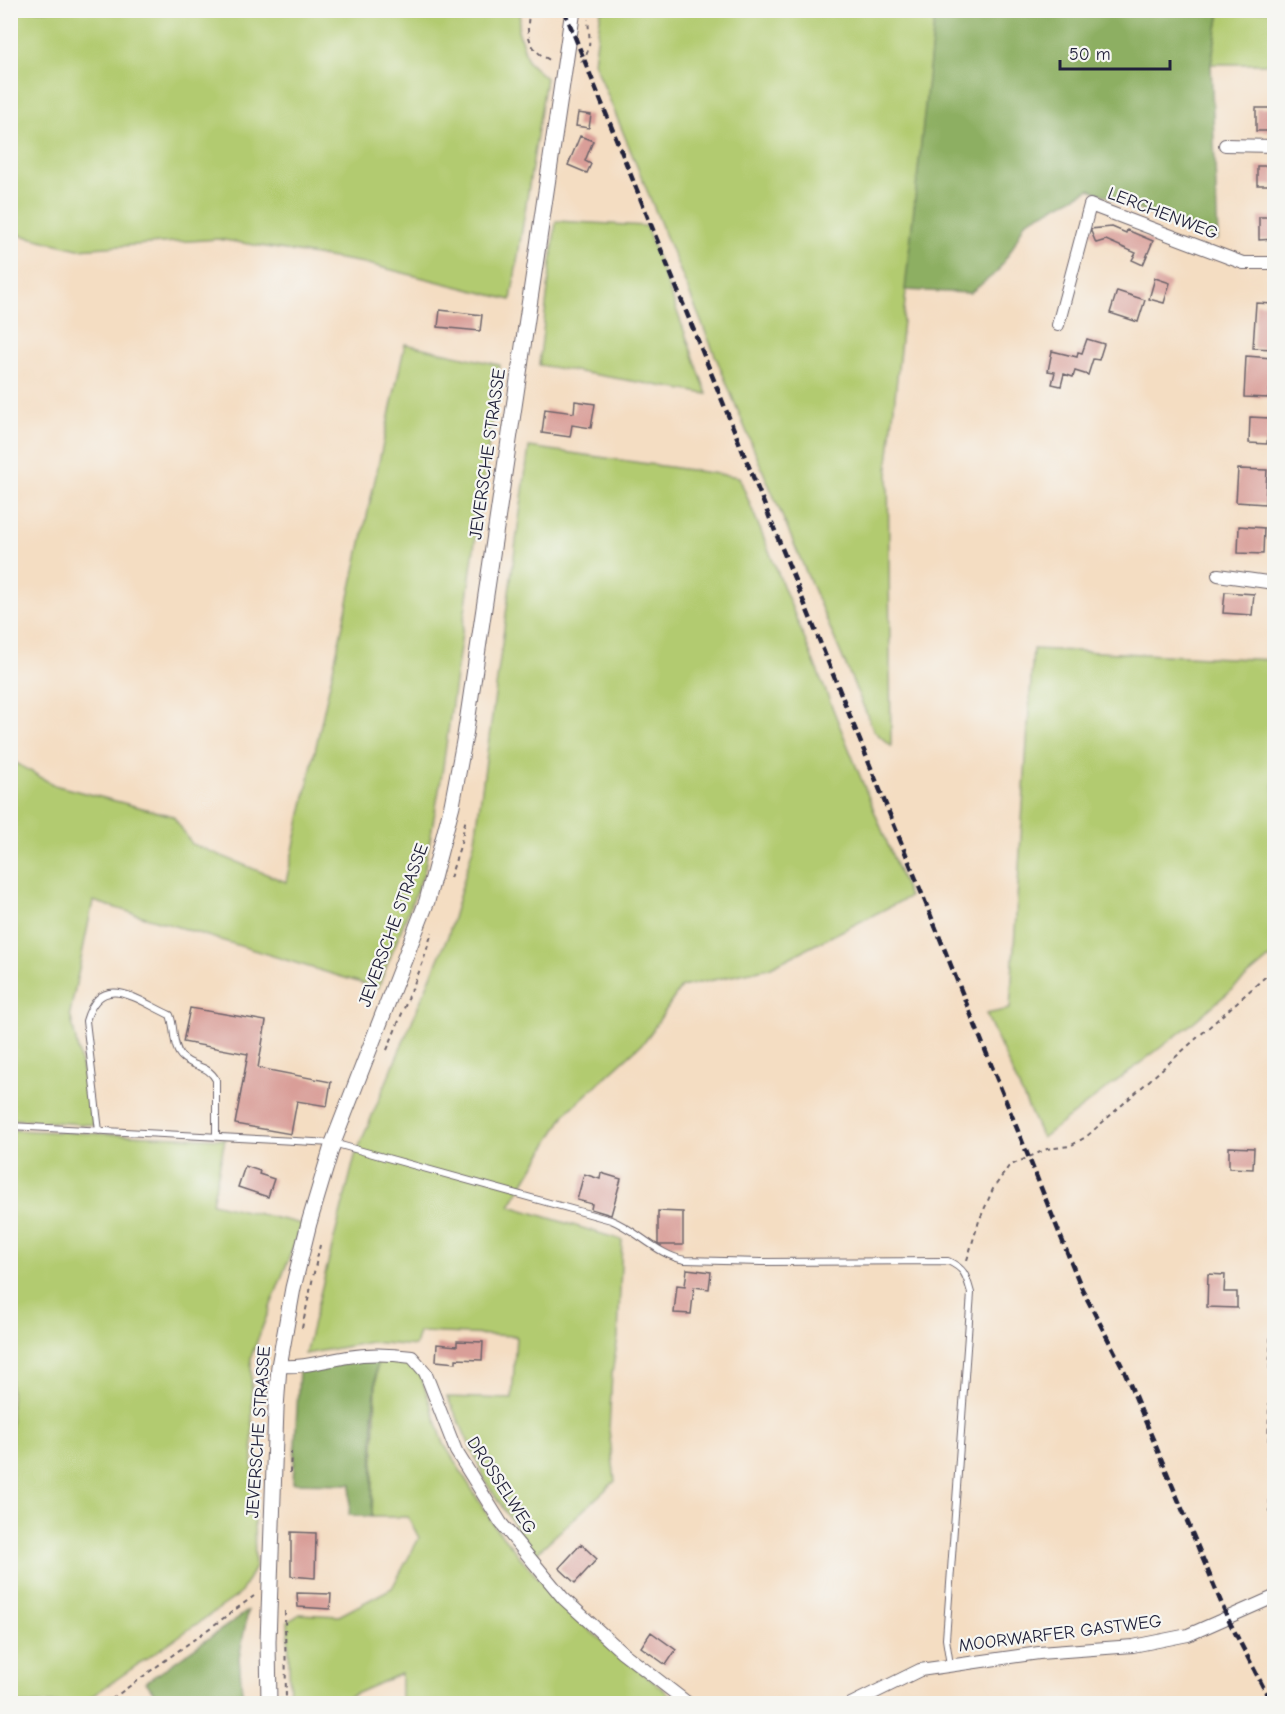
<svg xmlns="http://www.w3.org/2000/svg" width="1285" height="1714" font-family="'Comic Neue',sans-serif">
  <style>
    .green { fill: #b2cb70; stroke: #6a7656; stroke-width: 1.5 }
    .forest { fill: #8daf62; stroke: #58684e; stroke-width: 1.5 }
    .building { fill: #d99e98 }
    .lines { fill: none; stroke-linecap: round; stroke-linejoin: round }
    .service-casing { stroke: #6c636a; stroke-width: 8 }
    .minor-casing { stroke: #6c636a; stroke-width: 14 }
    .tertiary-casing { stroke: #6c636a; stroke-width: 17 }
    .path { stroke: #6c636a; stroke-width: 2; stroke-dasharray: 4.5 4.5; stroke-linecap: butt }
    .service { stroke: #fff; stroke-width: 6 }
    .minor { stroke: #fff; stroke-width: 12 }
    .tertiary { stroke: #fff; stroke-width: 15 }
    .rail { stroke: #22223b; stroke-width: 4.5; stroke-dasharray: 9 4.5; stroke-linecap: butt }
    .labels { text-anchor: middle; stroke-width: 4.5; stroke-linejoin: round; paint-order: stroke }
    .street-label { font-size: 18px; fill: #22223b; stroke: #f6f6f2 }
  </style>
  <rect width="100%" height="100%" fill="#f6f6f2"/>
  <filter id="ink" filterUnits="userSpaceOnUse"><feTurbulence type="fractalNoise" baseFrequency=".0167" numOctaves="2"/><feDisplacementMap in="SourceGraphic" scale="12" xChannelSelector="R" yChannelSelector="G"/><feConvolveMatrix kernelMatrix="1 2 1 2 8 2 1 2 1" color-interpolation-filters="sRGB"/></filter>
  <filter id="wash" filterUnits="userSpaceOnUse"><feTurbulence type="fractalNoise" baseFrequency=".008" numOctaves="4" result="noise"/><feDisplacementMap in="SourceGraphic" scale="24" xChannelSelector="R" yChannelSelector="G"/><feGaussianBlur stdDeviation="1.35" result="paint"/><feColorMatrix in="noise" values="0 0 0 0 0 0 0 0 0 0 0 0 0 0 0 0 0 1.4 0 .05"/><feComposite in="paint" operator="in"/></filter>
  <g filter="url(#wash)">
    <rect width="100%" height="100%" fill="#f4ddc2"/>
    <path class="green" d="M11,10l510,1 -3,19 10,32 18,16 -35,222 -147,-37 -146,-24 -140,10 -67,-16z
      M601,11h345l-11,4 -47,449 3,282 -17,-15 -112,-262 -168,-407z
      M1220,11h54v53h-63z
      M556,221l90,5 61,168 -168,-29z
      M405,344l95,21 -58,409 -18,98 -46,116 -285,-87 -23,112 24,112 -83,-6v-359l43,25 119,31 19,28 94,38z
      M529,447l210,30 170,420 -140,71 -88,19 -35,53 -80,73 -56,93 112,34 -4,98 -6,35 -3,57 6,51 -81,74 -47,-71 -30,-67 -10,-20 65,2 4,-63 -97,-4 -4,14 -44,-4 -66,12 50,-198 93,-220 27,-96z
      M1033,649l241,11v298l-6,1 -78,66 -148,113 -56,-124 24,-5z
      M11,1130l214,9 -13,64 90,21 -51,133 4,210 -15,27 -158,109 -71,1z
      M377,1357l32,5 12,15 23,67 51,83 53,63 41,40 91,73h-279v-29l-67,29h-44l-2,-81 12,-8 39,2 53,-28 27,-50 -11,-21h-36z"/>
    <path class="forest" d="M946,11h274l-9,53 7,176 -21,-6 -107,-45 -65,33 -13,27 -15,23 -27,21 -65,-3 30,-276z
      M377,1357l-4,64 -1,96 -23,-2 2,-31 -58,-1 6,-113z
      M248,1611l-9,47 4,45h-82l-15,-21z"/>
    <g id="blocks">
      <path class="building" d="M1256,108h18v23h-18z
        M578,113l13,2 -2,13 -13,-2z
        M580,136l13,5 -8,20 6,3 -4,9 -19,-8z
        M1257,166h17v19h-17z
        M1259,217h15v22l-15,1z
        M1112,227l14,6 1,-3 26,11 -10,24 -11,-5 4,-7 -30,-13 -10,3 -6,-14z
        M1155,278l15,5 -6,20 -15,-4z
        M1117,291l28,9 -7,22 -28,-9z
        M1256,303l18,1v45l-21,-1z
        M440,310l42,5 -2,16 -42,-4z
        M1087,339l17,5 -5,16 -6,-1 -5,16 -13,-4 -2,6 -9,-3 -3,12 -9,-2 3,-12 -7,-1 4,-20 25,6 1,-5 4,1z
        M1246,356l26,2 -3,40 -25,-1z
        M575,401l20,3 -4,24 -19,-3 -2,12 -28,-4 3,-24 29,4z
        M1250,417l19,1 -2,26 -18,-1z
        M1238,469l29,1 -2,34 -29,-2z
        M1239,526l25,2 -1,26 -25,-1z
        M1225,592l29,2 -2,21 -29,-2z
        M190,1008l76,13 -8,47 73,14 -4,24 -30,-5 -6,33 -56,-10 13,-70 -65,-12z
        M1229,1147l25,1 -1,21 -24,-1z
        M245,1166l15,5 -1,3 15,5 -6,18 -30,-10z
        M601,1173l20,6 -10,36 -20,-6 1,-5 -15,-4 7,-26 16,5z
        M658,1211l25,1v33h-25z
        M687,1269l24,3 -2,17 -15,-2 -3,27 -17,-1 3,-28 8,1z
        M1208,1274l17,1 -1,17h13v16l-30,-1z
        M457,1341l26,1 -1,18 -26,-1v4l-20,-2 1,-17 20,2z
        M291,1532l25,1 -1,45 -24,-2z
        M581,1544l16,15 -22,24 -16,-15z
        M297,1593l34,1 -1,15 -32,-2z
        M651,1632l25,18 -10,15 -25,-18z"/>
    </g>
  </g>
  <g filter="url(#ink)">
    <use href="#blocks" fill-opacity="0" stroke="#6c636a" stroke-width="1.5"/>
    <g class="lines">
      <g class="service-casing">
        <path id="service" d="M10,1126l323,17 278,77c26,10 46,35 74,40l76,2 187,-1c17,8 18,14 23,32l-25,346 4,26
          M99,1131l-13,-110c15,-51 51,-21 84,-6 5,12 2,30 11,41 11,12 27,8 35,24v56"/>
      </g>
      <g class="minor-casing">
        <path id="minor" d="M1225,145l49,1
          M1058,325l32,-120 153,58h31
          M1218,575l56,8
          M279,1366c23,2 45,-5 69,-9 22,-4 42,-3 64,0l13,15 31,79 45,72 62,75 59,54 67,52
          M851,1704l69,-34 119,-17 94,-7 55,-11 86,-38"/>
      </g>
      <g class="tertiary-casing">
        <path id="tertiary" d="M269,1704l-1,-62 8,-234 3,-42 14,-78 16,-65 24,-80 94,-242 25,-96 13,-69 108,-726"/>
      </g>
      <path class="path" d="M530,10c-5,23 -2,40 20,50
        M581,62c12,-12 8,-27 7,-43
        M450,878l11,-35 5,-26
        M387,1050l36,-88 9,-30
        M967,1260l12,-39 14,-32 16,-23 38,-17 23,-3 16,-9 188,-168
        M302,1328l18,-83
        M290,1473l1,-21
        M1273,1585l-5,-123 6,-342
        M285,1611l1,93
        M105,1704l149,-108"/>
      <use href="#service" class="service"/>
      <use href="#minor" class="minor"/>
      <use href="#tertiary" class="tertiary"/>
      <path class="rail" d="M564,10l518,1279 42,81 104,249 44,85"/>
    </g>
  </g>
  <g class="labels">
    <g class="street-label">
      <text transform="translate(1163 213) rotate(21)" y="6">LERCHENWEG</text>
      <text transform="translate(487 454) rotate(-82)" y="6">JEVERSCHE STRASSE</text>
      <text transform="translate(393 925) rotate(-70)" y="6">JEVERSCHE STRASSE</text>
      <text transform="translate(258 1432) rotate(-86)" y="6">JEVERSCHE STRASSE</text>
      <text transform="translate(502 1485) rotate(57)" y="6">DROSSELWEG</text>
      <text transform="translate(1060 1633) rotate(-7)" y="6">MOORWARFER GASTWEG</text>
    </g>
  </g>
  <rect width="1285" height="1714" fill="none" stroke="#f6f6f2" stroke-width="36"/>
  <path d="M1060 60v9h110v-9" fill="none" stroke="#22223b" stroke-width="3"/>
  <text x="1069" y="60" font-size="18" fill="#22223b" stroke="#f6f6f2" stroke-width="4.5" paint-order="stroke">50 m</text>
</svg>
